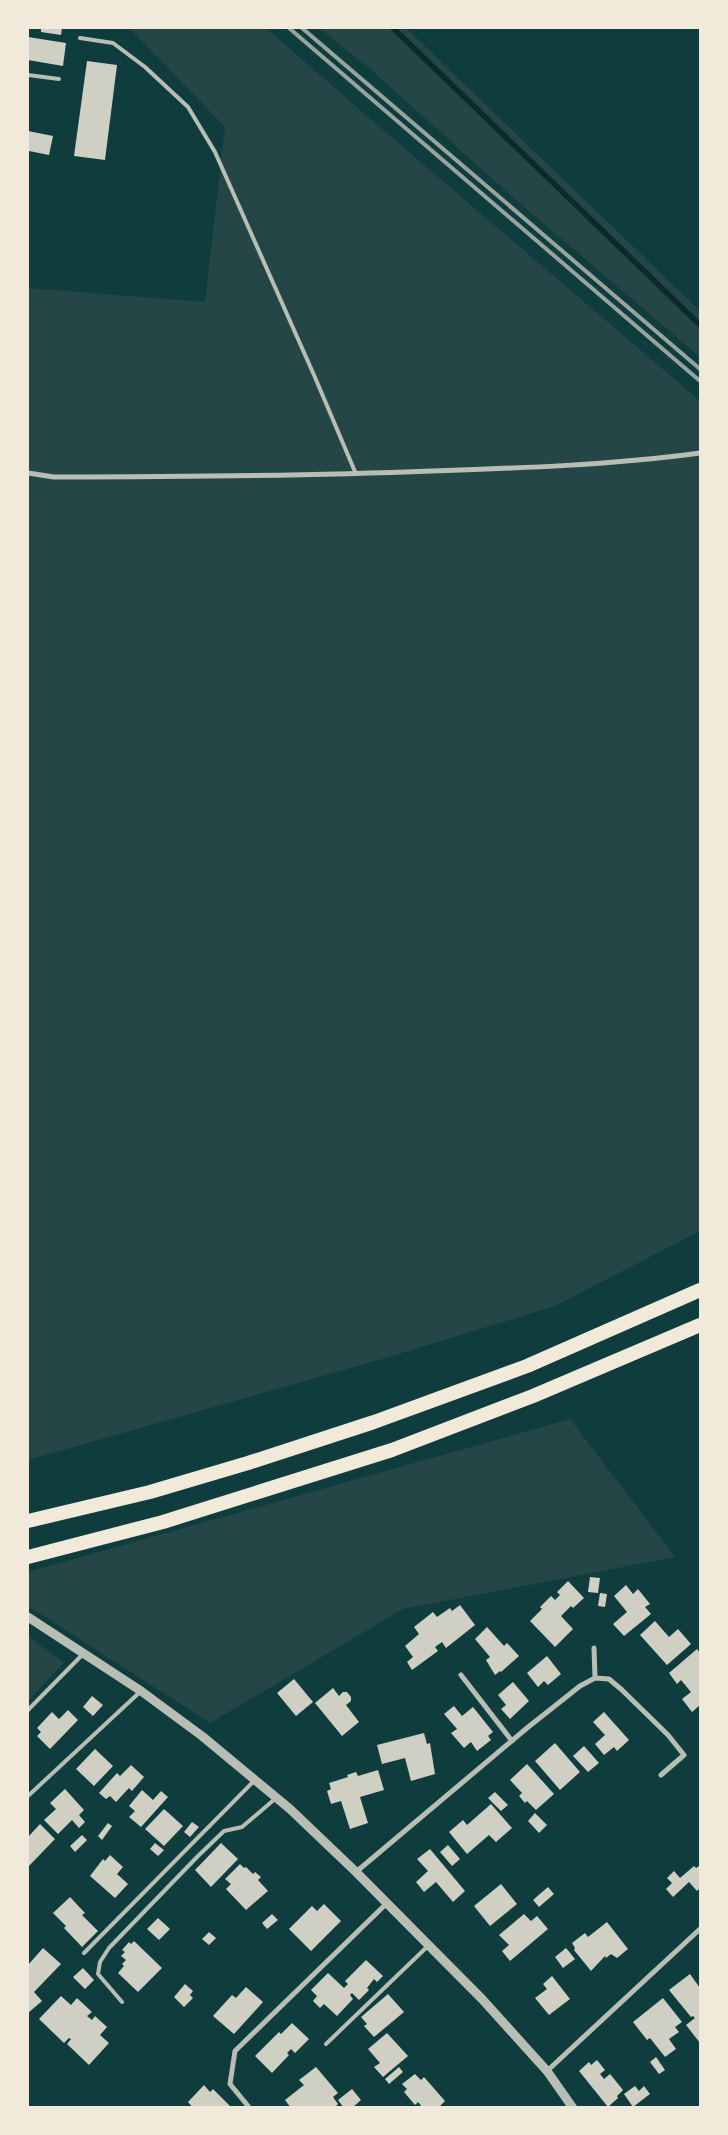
<svg xmlns="http://www.w3.org/2000/svg" width="728" height="2135" font-family="'Libre Baskerville',serif">
  <style>
    .green { fill: #244646 }
    .lines { fill: none; stroke-linecap: round; stroke-linejoin: round }
    .stream { stroke: #0a2a2b; stroke-width: 5.5 }
    .building { fill: #cfcfc3 }
    .service { stroke: #b8beb3; stroke-width: 4 }
    .minor { stroke: #b8beb3; stroke-width: 5 }
    .tertiary { stroke: #b8beb3; stroke-width: 9 }
    .trunk { stroke: #f1e9da; stroke-width: 14 }
    .rail { stroke: #97a49c; stroke-width: 4 }
  </style>
  <rect width="100%" height="100%" fill="#0f3d3e"/>
  <path class="green" d="M129,28h137l109,95 325,278v830l-145,75 -173,53 -354,101v-1172l177,14 20,-175z
    M319,28h87l294,283v46l-184,-157 -147,-132z
    M570,1419l105,138 -272,52 -193,114 -182,-117v-34z
    M28,1636l36,27 -36,38z"/>
  <g class="lines">
    <path class="stream" d="M393,28l307,297"/>
  </g>
  <path class="building" d="M41,28h21l-1,7 -20,-3z
    M28,37l38,6 -3,23 -35,-6z
    M87,61l30,4 -12,95 -31,-4z
    M28,131l25,5 -4,19 -20,-4 -1,5z
    M590,1577l10,1 -2,15 -10,-1z
    M568,1581l16,17 -11,10 -2,-2 -10,10 12,13 -18,18 -25,-26 12,-12 -2,-2 11,-11 4,4 5,-5 -3,-3z
    M626,1585l7,9 5,-5 12,15 -5,3 6,7 -27,22 -11,-12 14,-12 -13,-16z
    M600,1593l7,1 -2,13 -7,-1z
    M460,1605l15,20 -29,23 -4,-6 -7,5 3,4 -26,19 -5,-8 6,-5 -8,-11 14,-12 -5,-7 19,-15 4,5 13,-9 2,3z
    M655,1621l14,16 9,-8 13,15 -24,21 -27,-30z
    M487,1627l17,19 3,-3 12,13 -18,16 -1,-1 -5,4 -9,-15 4,-3 -15,-18z
    M697,1649l3,4v52l-8,7 -10,-13 9,-7 -10,-12 -4,4 -8,-11z
    M547,1656l14,18 -13,11 -4,-4 -6,6 -11,-14z
    M294,1679l19,23 -17,14 -19,-23z
    M513,1682l16,19 -19,18 -9,-10 5,-4 -8,-10z
    M333,1688l6,8 4,-4h4l4,5v4l-5,4 13,17 -17,14 -27,-33z
    M92,1696l11,9 -10,11 -10,-9z
    M454,1706l8,10 11,-9 20,25 -5,4 3,4 -14,11 -6,-9 -7,6 -13,-15 6,-4 -13,-15z
    M68,1710l10,10 -28,29 -13,-13 4,-4 -4,-4 15,-16 7,7z
    M604,1712l25,28 -12,11 -3,-4 -10,8 -9,-11 10,-9 -12,-13z
    M424,1733l3,11 3,-1 5,31 -24,7 -6,-23 -23,6 -5,-19z
    M555,1743l25,29 -20,18 -25,-29z
    M584,1746l15,17 -11,9 -15,-16z
    M95,1749l18,17 -19,20 -18,-17z
    M527,1764l27,30 -18,16 -9,-9 -2,2 -6,-7 3,-3 -12,-13z
    M131,1765l13,12 -12,14 -3,-3 -13,14 -6,-6 -4,3 -7,-6 18,-20 3,3z
    M378,1770l6,20 -24,7 8,26 -18,6 -9,-28 -10,3 -4,-13 4,-2 -2,-6 19,-6 -1,-2 9,-3 2,4z
    M65,1789l19,21 -5,5 6,7 -6,6 -7,-8 -14,14 -14,-14 12,-11 -6,-6z
    M142,1790l11,10 8,-9 7,6 -27,30 -12,-10 6,-6 -6,-5z
    M495,1792l13,13 -7,6 -13,-13z
    M491,1804l21,24 -16,14 -7,-7 -22,19 -18,-22 14,-12 4,5z
    M164,1809l19,17 -19,20 -19,-17z
    M535,1813l12,12 -8,8 -11,-12z
    M192,1822l7,5 -9,10 -6,-5z
    M108,1823l4,3 -10,14 -4,-4z
    M40,1824l15,15 -27,28v-30z
    M82,1835l5,5 -12,12 -5,-6z
    M155,1843l9,7 -6,6 -8,-7z
    M221,1843l17,16 -27,28 -16,-17z
    M448,1845l12,14 -8,7 -12,-14z
    M430,1849l35,42 -12,11 -17,-20 -12,10 -8,-10 12,-11 -11,-12z
    M110,1855l13,12 -6,7 11,10 -13,14 -25,-22 13,-17 2,2z
    M700,1858v30l-3,3 -8,-9 -16,15 -7,-8 6,-6 -5,-5 7,-7 6,7 14,-12 2,2 3,-2z
    M240,1864l4,4 2,-1 7,7 2,-2 6,5 -3,3 10,11 -22,19 -20,-21 5,-5 -6,-5z
    M501,1884l16,20 -27,22 -16,-20z
    M548,1887l6,7 -15,13 -6,-7z
    M70,1897l15,16 -3,2 16,16 -16,16 -18,-19 2,-2 -13,-13z
    M324,1904l17,17 -30,30 -22,-22 23,-23 5,5z
    M272,1914l6,6 -11,9 -5,-6z
    M524,1914l7,7 6,-5 11,13 -38,32 -8,-10 7,-6 -10,-10z
    M158,1918l12,11 -11,11 -12,-11z
    M607,1922l21,27 -11,9 -6,-4 -5,4 -1,-2 -14,15 -17,-21 1,-2 -3,-5 13,-10 3,4z
    M209,1932l7,6 -7,7 -7,-6z
    M134,1941l28,27 -24,24 -20,-19 6,-7 -2,-2 4,-4 -5,-4 4,-4 -3,-2 7,-8 2,2z
    M43,1948l18,16 -27,28 8,9 -14,12v-48z
    M566,1948l9,11 -12,9 -8,-11z
    M366,1960l17,16 -6,6 -3,-3 -7,9 2,2 -10,10 -7,-7 -2,2 3,4 -16,17 -13,-12 -4,4 -7,-7 4,-5 -6,-6 17,-17 16,15 4,-4 -3,-3z
    M83,1968l11,12 -9,9 -12,-12z
    M690,1974l10,14v55l-14,-18 9,-7 -2,-2 -2,1 -22,-27z
    M552,1976l18,23 -21,16 -14,-17 12,-9 -4,-5z
    M185,1984l8,7 -3,4 3,3 -9,9 -10,-10z
    M246,1987l17,15 -29,32 -21,-18 19,-21 4,3z
    M388,1994l16,18 -30,25 -10,-11 3,-2 -6,-7z
    M61,1996l10,9 6,-7 15,14 -5,4 5,4 3,-4 12,11 -7,8 9,8 -20,22 -22,-21 4,-5 -2,-1 -5,5 -25,-24z
    M663,1998l19,24 -7,5 4,5 -10,7 7,10 -11,8 -15,-19 -3,2 -14,-18z
    M292,2023l17,16 -14,14 -4,-4 -4,4 2,2 -17,18 -17,-17 24,-24 2,2z
    M387,2033l21,23 -25,21 -9,-10 6,-4 -12,-14z
    M656,2057l9,13 -6,4 -9,-12z
    M597,2060l8,10 -5,4 4,5 6,-5 13,16 -6,6 1,2 -10,9 -29,-36 10,-9 2,3z
    M316,2067l22,26 -5,4 5,7 -4,4h-43l-6,-8 19,-15 -5,-5z
    M399,2067l4,5 -14,12 -4,-5z
    M415,2074l6,6 3,-3 21,24 -7,7h-15l-5,-6 -3,3 -11,-13 3,-3 -5,-5z
    M204,2085l6,7 3,-3 19,19h-39l-5,-6z
    M635,2086l4,5 5,-5 6,8 -17,13 -9,-13z
    M352,2089l9,11 -9,8h-8l-6,-8z"/>
  <g class="lines">
    <path class="service" d="M80,38l33,5 32,24 43,40 27,45 99,223 42,99
      M28,75l31,4
      M28,1710l56,-57
      M28,1796l113,-105
      M84,1953l171,-173
      M122,2002l-24,-28 2,-12 9,-14 89,-92 26,-25 18,-4 34,-29
      M326,2044l103,-99"/>
    <path class="minor" d="M28,473l26,4c126,0 252,-1 378,-6 90,-3 180,-6 268,-18
      M594,1648l1,30
      M461,1675l51,66
      M356,1872l171,-144 53,-42 15,-8 14,1 13,11 46,45 16,20 -23,20
      M547,2071l153,-142
      M248,2106l-18,-22 5,-33 152,-148"/>
    <path class="tertiary" d="M28,1617l113,74 61,45 88,73 66,63 126,127 65,72 26,37"/>
    <path class="trunk" d="M28,1521l122,-29 98,-29 126,-41 153,-56 173,-76
      M28,1557l135,-35 229,-72 141,-54 167,-71"/>
    <path class="rail" d="M289,28l411,353
      M302,28l398,341"/>
  </g>
  <rect width="728" height="2135" fill="none" stroke="#f1e9da" stroke-width="58"/>
</svg>
